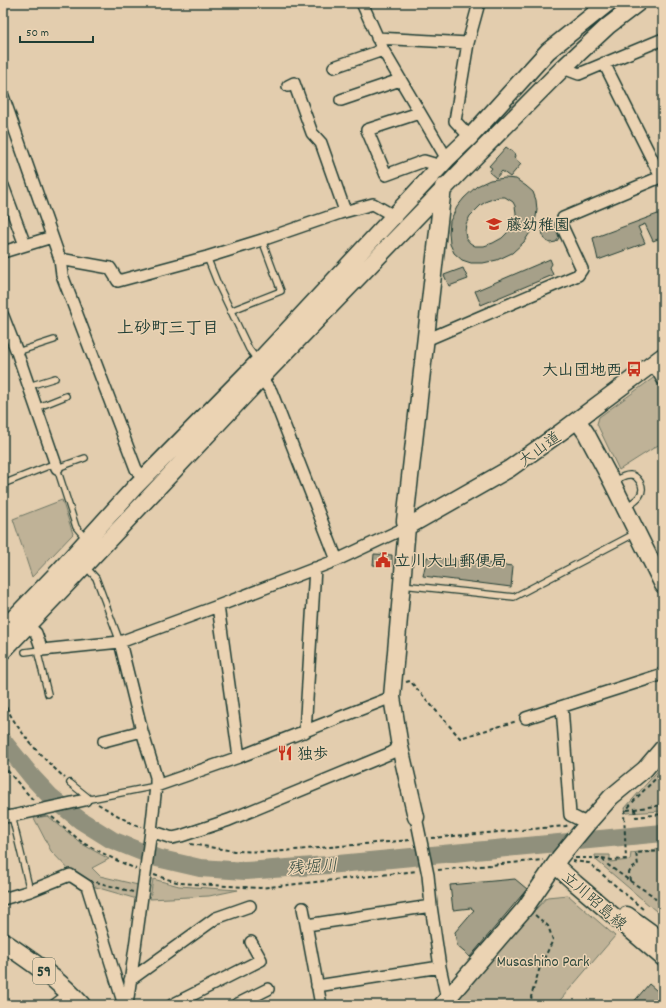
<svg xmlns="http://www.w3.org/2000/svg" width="666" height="1008" font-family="Dekko,'Klee One',sans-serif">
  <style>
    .green { fill: #bfb297; stroke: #6f7866 }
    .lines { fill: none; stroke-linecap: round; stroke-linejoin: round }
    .river { stroke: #90907b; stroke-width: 18 }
    .building { fill: #a6a089; stroke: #1f3d34; fill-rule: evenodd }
    .lane-casing { stroke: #1f3d34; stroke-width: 8 }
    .street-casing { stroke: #1f3d34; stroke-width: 14 }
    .secondary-casing { stroke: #1f3d34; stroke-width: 19 }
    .primary-casing { stroke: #1f3d34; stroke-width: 21 }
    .path { stroke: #1f3d34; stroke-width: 2; stroke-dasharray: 4 3; stroke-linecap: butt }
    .lane { stroke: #ebd3b3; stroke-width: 5.5 }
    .street { stroke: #ebd3b3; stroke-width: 11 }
    .secondary { stroke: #ebd3b3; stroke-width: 16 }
    .primary { stroke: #ebd3b3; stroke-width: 18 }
    .labels { text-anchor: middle; stroke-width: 3; stroke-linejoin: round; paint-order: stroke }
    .shield { fill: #ebd3b3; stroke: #5c6a5a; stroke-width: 1 }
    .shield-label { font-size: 15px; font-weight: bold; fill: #1f3d34 }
    .poi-label { font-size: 16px; font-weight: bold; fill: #1f3d34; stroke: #ebd3b3; text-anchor: start }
    .street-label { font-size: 16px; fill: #1f3d34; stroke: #ebd3b3 }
    .park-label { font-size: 16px; fill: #2f493e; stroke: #ebd3b3 }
    .neighbourhood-label { font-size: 17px; font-weight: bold; fill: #1f3d34; stroke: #ebd3b3 }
    .water-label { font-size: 17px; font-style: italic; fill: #30493f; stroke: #ebd3b3 }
  </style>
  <rect width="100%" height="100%" fill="#e3cdae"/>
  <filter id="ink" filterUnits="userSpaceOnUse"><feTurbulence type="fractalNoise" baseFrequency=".025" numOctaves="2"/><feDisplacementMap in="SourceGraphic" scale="8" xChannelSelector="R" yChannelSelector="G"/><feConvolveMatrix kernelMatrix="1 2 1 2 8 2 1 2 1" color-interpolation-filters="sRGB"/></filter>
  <g filter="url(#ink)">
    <path class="green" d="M656,376l7,11v55l-44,28 -22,-46 2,-7z
      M62,500l11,34 -41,43 -19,-58z
      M663,765v46l-37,2 -1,-5z
      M48,816l34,28 27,15 -17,9 8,8 38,9 -1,14 -45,-13 -19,-12 -22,-23 -17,-33z
      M663,849v68l-67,-57 -1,-5h15v7l20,-2 1,-7z
      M153,879l26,7 59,4 -29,6 -59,3z
      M568,895l47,41 -59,69h-106l97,-108z"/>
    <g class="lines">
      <path class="river" d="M3,741l30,37 17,18 30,24 32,20 45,18 43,10 46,3 82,-6 335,-32"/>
    </g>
    <path class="building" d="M506,147l8,6 1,3 -1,2 7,6 -11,13 -8,-6 -6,7 -7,-6 3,-4 -3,-2z
      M505,178l11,1 10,7 7,6 3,8 1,10 -1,7 -5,14 -7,11 -12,11 -15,7 -14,3h-12l-9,-3 -8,-7 -4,-9 -1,-11 1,-12 7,-14 7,-9 13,-12 13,-6zM499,197h6l8,5 2,4 1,7v6l-3,6 -3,5 -8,8 -9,5 -9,3h-9l-5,-3 -4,-5 -1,-7 1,-7 4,-8 11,-11 6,-4z
      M663,212v25l-10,4 -8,-17 -7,3 7,16 -47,17 -5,-22z
      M547,222l4,1 4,2 2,4 2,9 -3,4 -6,1 -4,-2 -3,-5 -1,-7 2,-5z
      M550,259l2,5 -2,3 3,8 -72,30 -6,-14z
      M463,268l5,11 -19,7 -5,-11z
      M374,554l18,1v12l-19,-2z
      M427,557l86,9 -2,21 -88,-11z
      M515,879l12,10 -57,68 -13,-11 -2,-14 19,-22 -3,-2 -18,2 -3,-25z
      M649,984l14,12v2l-6,7h-26z"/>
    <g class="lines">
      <g class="lane-casing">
        <path id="lane" d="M207,257l10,25 32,67 9,12
          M230,311l51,-20 -19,-51
          M17,352l37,-12
          M29,386l26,-8
          M36,408l30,-12
          M85,458l-28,10 19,59 10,12
          M613,482c5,-3 11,-8 18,-7 4,0 7,4 9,7 7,12 -5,19 -14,25
          M3,484l53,-21
          M85,566l11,12 24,64
          M402,585l112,12 122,-64
          M37,650l11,44
          M25,652l15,-2
          M70,783l20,16
          M85,800l71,-14
          M12,816l18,75"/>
      </g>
      <g class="street-casing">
        <path id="street" d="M362,3l21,47 64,109
          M377,38l91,5
          M604,63l57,114
          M334,67l49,-17
          M563,68l16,6 84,-35
          M288,86l6,-3 18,50 9,10 24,68
          M3,96l57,163 2,16 74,194 8,10
          M341,100l59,-20
          M419,113l-52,17 19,45 38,-14 17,5
          M470,137l-15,-16 13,-78 11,-40
          M3,186l22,59
          M3,252l49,-15
          M60,259l50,9 8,13 89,-24 55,-17 78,-27 33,-9 21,12
          M3,316l14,36 40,116
          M426,340l152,-65 4,-6 -21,-45 2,-6 100,-42
          M653,364l10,16
          M261,378l10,13 66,169
          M218,606l21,151
          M27,625l9,8 6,17 78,-8 98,-36 119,-46 70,-33
          M120,642l22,89 14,46v9l-5,45 -24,174
          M562,707l8,108 8,4 10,4
          M526,718l137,-44
          M305,732l10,-164
          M104,741l38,-10
          M156,786l83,-29 153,-60
          M3,817l9,-1 73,-16
          M416,817l12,58 3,31 9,61 7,32
          M151,831l21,7 9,-2 48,-16 162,-67 9,-6
          M3,899l27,-8 40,-16 17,11 37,119
          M303,908l18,97
          M307,925l124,-19
          M130,980l86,-62 34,-12
          M317,986l123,-19
          M55,1005l16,-12
          M172,1005l89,-45 -10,-18
          M236,1005l32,-16"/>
      </g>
      <g class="secondary-casing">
        <path id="secondary" d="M577,420l9,13 26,49 51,103
          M407,527l102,-58 52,-37 102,-76
          M3,629l55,-57 76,-84 124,-126 189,-203 23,-22 78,-86 60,-48
          M3,651l67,-70 191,-203 203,-210 99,-100 45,-42 30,-23
          M416,817l-16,-70 -8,-50 15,-170 -2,-6 38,-334
          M555,865l20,18 88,75
          M627,915l36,26
          M442,1005l83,-97 35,-51 28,-34 23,-26 34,-28 18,-21"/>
      </g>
      <g class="primary-casing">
        <path id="primary" d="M3,942c28,19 56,38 78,63"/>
      </g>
      <path class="path" d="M406,682l4,-1 50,57 57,-17
        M3,701c15,31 37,55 62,77
        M3,765l9,11 22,25
        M98,804l31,18 13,5
        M635,809l1,8 27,-3
        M627,810l36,-5
        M52,817l31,26 33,17 20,9
        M431,838l135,-12 2,-1
        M190,844l44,7 38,1 139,-12
        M575,858h26l7,7 22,16 -1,-8 2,-4 7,-4 -2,-12 27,-2
        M602,858l10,2 14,-1 -2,-46c12,-16 26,-28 39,-42
        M572,861l17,2 55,47
        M438,870l105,-10
        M154,875l26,8 80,5 157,-17
        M630,881l22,14 11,13
        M96,882l37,10
        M535,1005l-4,-8 9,-30 13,-27 -5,-14 -13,-11"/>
      <use href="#lane" class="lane"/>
      <use href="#street" class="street"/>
      <use href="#secondary" class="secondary"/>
      <use href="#primary" class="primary"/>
    </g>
  </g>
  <defs>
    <g id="school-bare" transform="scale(1.2)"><path d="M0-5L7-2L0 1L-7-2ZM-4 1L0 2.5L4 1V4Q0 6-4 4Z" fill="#c8321e" stroke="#ebd3b3" stroke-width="2.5" paint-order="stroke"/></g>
    <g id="bus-bare" transform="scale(1.2)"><path d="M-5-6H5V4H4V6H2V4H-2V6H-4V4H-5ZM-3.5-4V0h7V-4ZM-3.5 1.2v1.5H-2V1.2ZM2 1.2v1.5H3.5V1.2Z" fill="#c8321e" stroke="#ebd3b3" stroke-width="2.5" paint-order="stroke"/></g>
    <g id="civic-bare" transform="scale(1.2)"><path d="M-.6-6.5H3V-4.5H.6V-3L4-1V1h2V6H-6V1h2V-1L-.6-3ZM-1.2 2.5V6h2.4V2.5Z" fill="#c8321e" stroke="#ebd3b3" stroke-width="2.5" paint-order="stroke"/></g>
    <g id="restaurant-bare" transform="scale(1.2)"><path d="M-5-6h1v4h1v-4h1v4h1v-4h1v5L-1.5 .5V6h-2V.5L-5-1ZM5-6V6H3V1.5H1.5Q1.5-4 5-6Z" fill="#c8321e" stroke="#ebd3b3" stroke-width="2.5" paint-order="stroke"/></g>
  </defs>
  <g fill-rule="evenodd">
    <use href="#school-bare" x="494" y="224"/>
    <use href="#bus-bare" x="634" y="369"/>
    <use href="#civic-bare" x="383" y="560"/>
    <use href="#restaurant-bare" x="285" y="753"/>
  </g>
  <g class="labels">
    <rect class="shield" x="33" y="958" width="22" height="26" rx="3"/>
    <g class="shield-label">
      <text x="44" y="976">59</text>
    </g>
    <g class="poi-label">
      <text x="506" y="230">藤幼稚園</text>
      <text x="622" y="375" text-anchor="end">大山団地西</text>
      <text x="395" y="566">立川大山郵便局</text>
      <text x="297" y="759">独歩</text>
    </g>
    <g class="street-label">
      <text transform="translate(539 448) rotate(-36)" y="6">大山道</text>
      <text transform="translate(595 900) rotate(41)" y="6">立川昭島線</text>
    </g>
    <g class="park-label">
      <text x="543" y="966">Musashino Park</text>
    </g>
    <g class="neighbourhood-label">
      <text x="168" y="333">上砂町三丁目</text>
    </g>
    <g class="water-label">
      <text transform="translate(312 866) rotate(-4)" y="6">残堀川</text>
    </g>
  </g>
  <rect width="666" height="1008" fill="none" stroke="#ebd3b3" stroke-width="16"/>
  <rect x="8" y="8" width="650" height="992" fill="none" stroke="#1f3d34" stroke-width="1.5" filter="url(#ink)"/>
  <path d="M20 36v6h73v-6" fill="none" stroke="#1f3d34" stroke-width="2"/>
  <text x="26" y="36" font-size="12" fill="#1f3d34" stroke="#ebd3b3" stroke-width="3" paint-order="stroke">50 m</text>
</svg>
